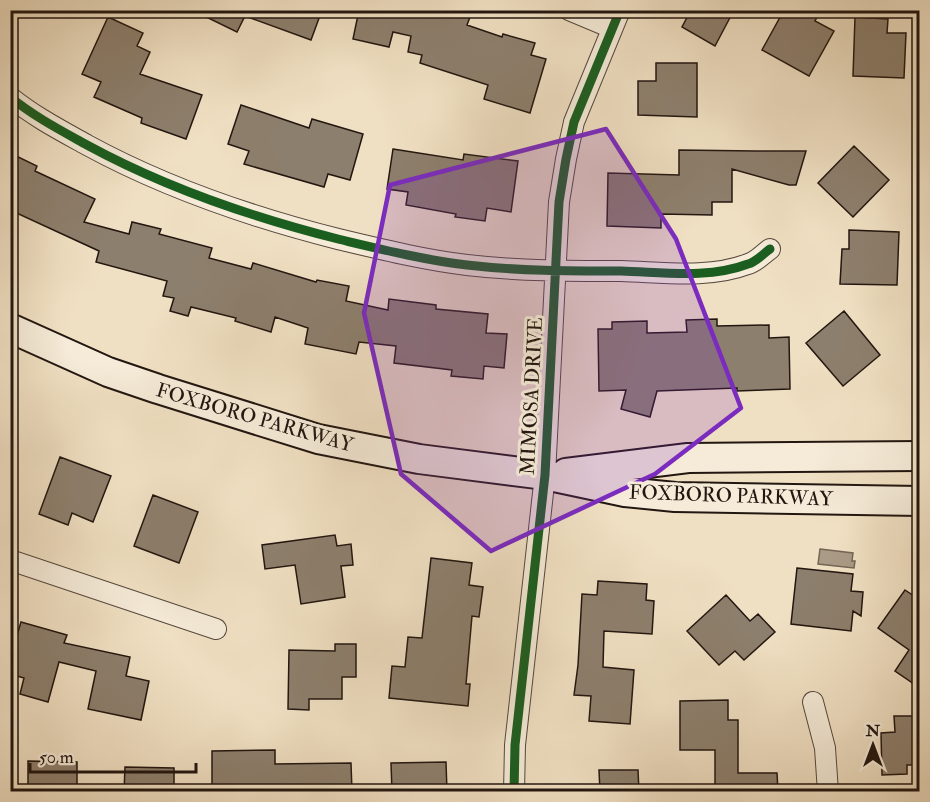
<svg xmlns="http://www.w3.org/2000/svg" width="930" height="802" font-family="'IM FELL Double Pica',serif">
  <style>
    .water { fill: #aa9b86; stroke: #746657; stroke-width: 1.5 }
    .building { fill: #8d7f6d; stroke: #221610; stroke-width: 1.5 }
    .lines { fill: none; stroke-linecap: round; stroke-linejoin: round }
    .minor-casing { stroke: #56483d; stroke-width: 22 }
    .secondary-casing { stroke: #221610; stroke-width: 32 }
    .minor { stroke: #f5ebd8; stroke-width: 20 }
    .secondary { stroke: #f5ebd8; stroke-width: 28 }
    .cycleway-casing { stroke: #f5ebd8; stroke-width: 13 }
    .cycleway { stroke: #1b5e20; stroke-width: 9 }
    .marked { fill: #7b2cbf; fill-opacity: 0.2; stroke: #7b2cbf; stroke-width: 4.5; stroke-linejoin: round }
    .labels { text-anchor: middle; stroke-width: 6; stroke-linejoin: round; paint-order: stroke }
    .street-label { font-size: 20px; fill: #221610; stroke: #f5ebd8 }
  </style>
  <rect width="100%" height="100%" fill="#f0e0c3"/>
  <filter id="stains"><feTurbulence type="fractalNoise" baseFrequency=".00333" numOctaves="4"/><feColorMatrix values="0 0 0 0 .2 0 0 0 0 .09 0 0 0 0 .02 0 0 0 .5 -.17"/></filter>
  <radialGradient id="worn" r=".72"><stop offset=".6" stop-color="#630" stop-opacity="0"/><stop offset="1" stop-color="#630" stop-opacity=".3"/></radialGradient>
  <path class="water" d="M820,549l33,4 -1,8h3l-1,7 -36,-4z"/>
  <path class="building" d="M192,10h130l-11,30 -66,-24 -8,16z
    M359,10h88l23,7 -3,8 35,12 1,-3 32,9 -4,12 15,4 -16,54 -46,-14 4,-14 -68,-22 2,-8 -14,-3 3,-16 -18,-4 -4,15 -36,-8z
    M691,10h43l-19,36 -33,-19z
    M784,10h37l-6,11 19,10 -25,45 -47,-26z
    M108,17l35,16 -6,13 13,6 -10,22 62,21 -16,44 -45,-16 1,-5 -48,-21 7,-15 -19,-8z
    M855,17l33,2 -1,14h19l-2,45 -51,-2z
    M656,63h41v54l-59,-2v-34h18z
    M241,105l68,23 3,-9 51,15 -13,46 -22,-6 -4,13 -80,-23 5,-13 -21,-7z
    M854,146l35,34 -36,37 -35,-34z
    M393,149l70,11 1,-6 54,7 -7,51 -24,-4 -2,13 -30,-4 1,-3 -50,-9 2,-13 -21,-3z
    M679,150l77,1h50l-10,34h-7l-57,-16v33h-20v13l-51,-1v14l-54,-2 1,-53 71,2z
    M10,153l27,13 -2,5 60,28 -11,23 45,12 3,-12 29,7 -2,5 53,14 -3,10 42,11 2,-6 63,19 1,-2 32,6 -3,15 42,9 1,-11 47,6v4l52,5 -2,19 21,1 -3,34 -20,-2 -1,13 -32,-3 1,-6 -58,-7 2,-17 -37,-4 -3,12 -51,-10 3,-16 -33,-11 -4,15 -36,-11 1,-3 -45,-11 -3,9 -18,-5 4,-13 -11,-2 4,-15 -71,-19 3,-11 -89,-41z
    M849,230l50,2 -2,53 -57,-1 2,-35h7z
    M844,311l36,44 -37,31 -37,-43z
    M717,319v7l52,-1v13l20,-1 1,52 -53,2v-3l-80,3 -7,26 -29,-8 5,-19 -27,1 -1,-62h14v-7l35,-1v12l40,-1 -1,-12z
    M60,457l51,19 -18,46 -21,-9 -4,12 -29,-11z
    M153,495l45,17 -19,51 -45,-17z
    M335,535l2,11 14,-2 2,21 -12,1 4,31 -44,7 -6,-39 -30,4 -3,-24z
    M431,558l41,5 -3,22 14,2 -4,30 -7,-1 -6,68h4l-2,22 -79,-8 3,-32 13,1 3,-30 14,1z
    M797,568l56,6 -2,17 12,1 -2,24 -8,-5 -2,20 -60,-7z
    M598,581l49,3 -1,16 8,1 -2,33 -48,-3 -1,36 31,3 -4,54 -41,-3 2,-25 -17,-1 4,-30 4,-71 15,1z
    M905,590l15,10v88l-25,-17 14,-21 -31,-22z
    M726,595l24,26 8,-7 17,18 -31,28 -9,-9 -16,14 -32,-34z
    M21,622l46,13 -3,8 66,14 -4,19 23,5 -8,39 -53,-11 8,-38 -37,-9 -11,40 -28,-8 4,-16 -14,-4v-15z
    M335,644h21v33h-14v22h-33v11l-21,-1 1,-59 46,1z
    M728,700v20h10v53h39l1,19h-63v-42h-35v-49z
    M894,716h26v49h-13v9l-25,1 -1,-42 14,-1z
    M275,750v14l76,-1 1,29h-140v-41z
    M28,761l49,1v30h-49z
    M446,762l1,30h-55l-1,-29z
    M125,767l49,1v24h-50z
    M599,770h39l1,22h-39z"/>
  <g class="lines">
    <g class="minor-casing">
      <path id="minor" d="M569,10l43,18
        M10,97c25,20 50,33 77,48 79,43 164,72 251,94 42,10 86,21 129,26 51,6 103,6 154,6 41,1 88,8 127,-7 8,-2 15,-10 22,-15
        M10,560l206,69
        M813,702l12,46 3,44
        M514,792l1,-47 30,-270 14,-273 7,-43 8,-37 46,-112"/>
    </g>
    <g class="secondary-casing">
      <path id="secondary" d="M10,328l98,44 50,17 160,50 101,20 126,16 80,17 50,5 245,4
        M566,473l122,-15 232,-2"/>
    </g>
    <use href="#minor" class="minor"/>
    <use href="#secondary" class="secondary"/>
    <g class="cycleway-casing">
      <path id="cycleway" d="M10,97c25,20 50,33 77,48 79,43 164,72 251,94 42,10 86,21 129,26 51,6 103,6 154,6 41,1 88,8 127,-7 8,-2 15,-10 22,-15
        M514,792l1,-47 30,-270 14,-273 7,-43 8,-37 46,-112"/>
    </g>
    <use href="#cycleway" class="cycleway"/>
  </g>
  <path class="marked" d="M606,129l70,110 65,169 -86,66 -164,77 -90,-77 -37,-161 26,-128z"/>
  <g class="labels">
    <g class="street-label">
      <text transform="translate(531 396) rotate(-87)" y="7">MIMOSA DRIVE</text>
      <text transform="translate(255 417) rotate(16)" y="7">FOXBORO PARKWAY</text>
      <text transform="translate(731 495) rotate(2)" y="7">FOXBORO PARKWAY</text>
    </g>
  </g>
  <rect width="930" height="802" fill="none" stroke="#f0e0c3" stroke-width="36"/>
  <rect x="12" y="12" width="906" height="778" fill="none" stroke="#221610" stroke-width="3"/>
  <rect x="18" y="18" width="894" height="766" fill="none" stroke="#221610" stroke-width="1.5"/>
  <g transform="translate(873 745)" stroke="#f5ebd8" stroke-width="4.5" paint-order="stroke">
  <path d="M0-4.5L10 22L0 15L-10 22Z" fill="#221610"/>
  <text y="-9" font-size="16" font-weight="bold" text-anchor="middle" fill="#221610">N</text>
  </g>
  <path d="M30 763v9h166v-9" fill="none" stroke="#221610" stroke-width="3"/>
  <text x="39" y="763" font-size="18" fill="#221610" stroke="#f5ebd8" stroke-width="4.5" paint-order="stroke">50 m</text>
  <rect width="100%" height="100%" filter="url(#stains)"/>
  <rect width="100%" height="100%" fill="url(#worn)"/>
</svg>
